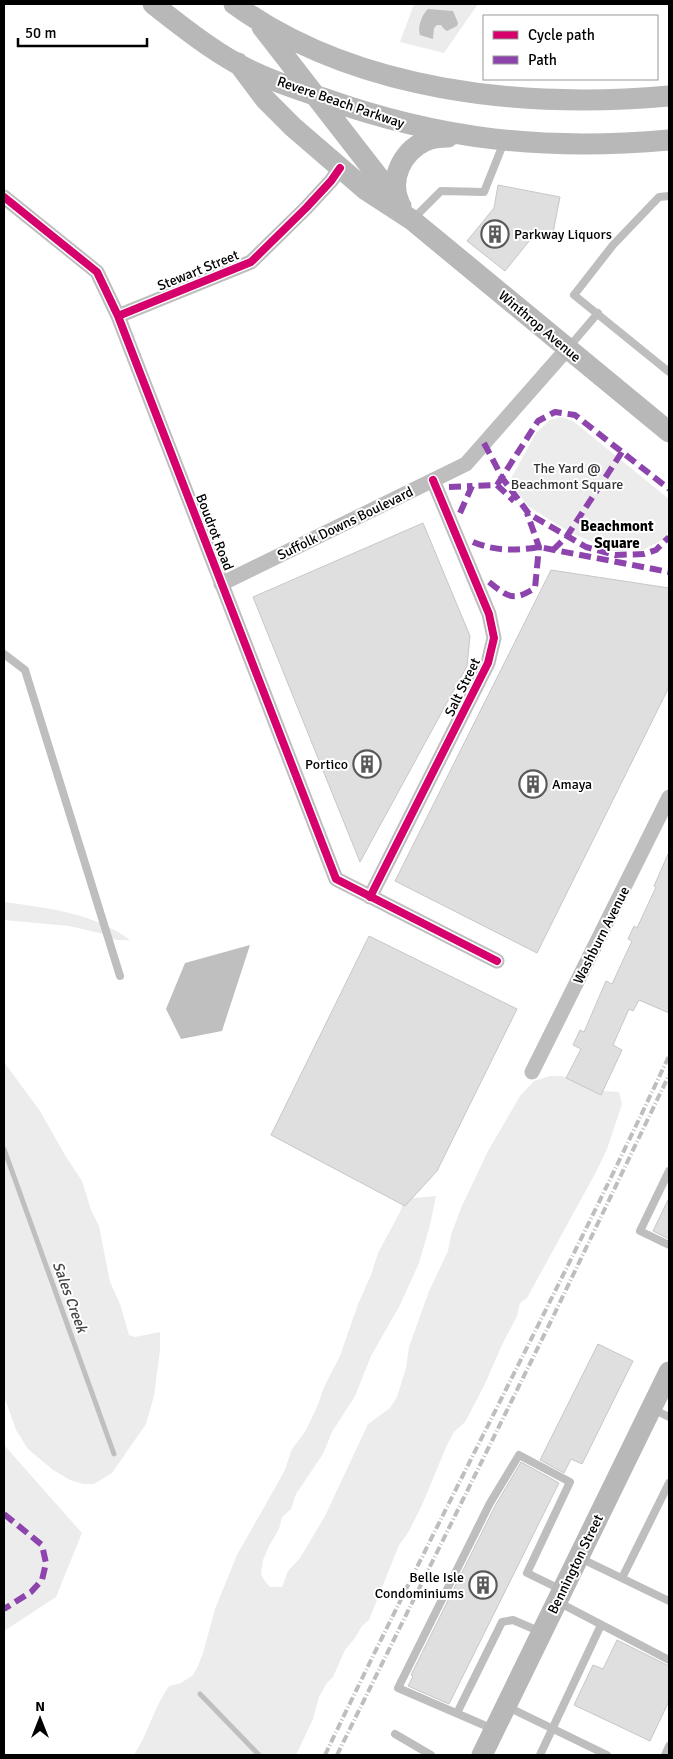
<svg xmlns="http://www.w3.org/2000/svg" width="673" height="1759" font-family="Signika,sans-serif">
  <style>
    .green { fill: #ececec }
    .water { fill: #bfbfbf }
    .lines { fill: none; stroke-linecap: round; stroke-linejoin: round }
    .stream { stroke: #bfbfbf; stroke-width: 5 }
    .building { fill: #dfdfdf; stroke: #c7c7c7 }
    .service { stroke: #bebebe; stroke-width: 8 }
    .minor { stroke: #bebebe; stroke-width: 15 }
    .secondary { stroke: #b8b8b8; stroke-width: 21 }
    .rail { stroke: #bebebe; stroke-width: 4; stroke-dasharray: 8 2.5 1 2.5; stroke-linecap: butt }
    .quiet { stroke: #8e44ad; stroke-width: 6; stroke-dasharray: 12 6; stroke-linecap: butt }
    .cycleway-casing { stroke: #fff; stroke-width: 11 }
    .cycleway { stroke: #d6006c; stroke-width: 8 }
    .labels { text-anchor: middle; stroke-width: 4; stroke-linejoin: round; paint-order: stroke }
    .street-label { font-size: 14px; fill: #000; stroke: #fff }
    .poi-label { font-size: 14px; fill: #000; stroke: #fff; text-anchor: start }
    .park-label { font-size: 14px; fill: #333; stroke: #fff }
    .neighbourhood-label { font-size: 15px; font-weight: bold; fill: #000; stroke: #fff }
    .water-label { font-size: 15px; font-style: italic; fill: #444; stroke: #fff }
  </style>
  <rect width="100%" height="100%" fill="#fff"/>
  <path class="green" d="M414,4h64l-34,49 -44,-11z
    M561,417l12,4 96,78v30l-5,10 -21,11 -30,1 -44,-19 -41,-26 -19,-24 27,-49 14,-13z
    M4,902c44,6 90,11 126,38h-14l-12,-6 -35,-8 -65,-6z
    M4,1062l36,49 25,44 17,26 9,29 8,16 11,56 10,22 9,31 6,2 25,-5v18l-6,46 -8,28 -34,49 -18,11h-11l-13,-4 -17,-10 -25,-21 -12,-19 -12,-34z
    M550,1076h11l13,3 29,12 16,1 3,12 -15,45 -11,23 -69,126 -7,5 -3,13 -15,29 -18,41 -19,36 -11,10 -7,13 -25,60 -14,28 -9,12 -30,75 -7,6 -7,12 -10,12 -12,27 -6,6 -8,14 -6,22 -17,36h-162c14,-21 20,-48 35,-69l12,-3 12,-8 5,-9 5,-13 12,-44 22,-54 47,-83 8,-23 13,-17 12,-25 7,-20 16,-31 18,-52 13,-29 7,-22 22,-41 4,-13 32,-3 -6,29 -11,38 -19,42 -29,51 -16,40 -23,36 -9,22 -27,40 -5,15 -9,8 -3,12 -10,17 -6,14 -2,14 3,6 6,7h12l6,-16 12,-13 25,-42 43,-92 22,-16 7,-11 9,-29 3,-21 20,-56 19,-40 3,-16 10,-27 27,-57 32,-55 14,-15z
    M4,1445l78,88 -26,64 -52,34z"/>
  <path class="water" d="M428,9l25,2 5,12 -1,3 -10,5 -3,-2 -3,-4h-4l-3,3 -1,11 -13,-4c-3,-7 2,-21 8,-26z
    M250,945l-28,86 -41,8 -15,-30 19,-46z"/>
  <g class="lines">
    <path class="stream" d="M4,1149l110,305
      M200,1694l59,61"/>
  </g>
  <path class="building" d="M498,185l62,12 -8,41 -18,-3 -29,36 -38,-30 27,-33z
    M423,523l47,113 -3,30 -107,196 -107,-265z
    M551,570l118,18v99l-132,266 -142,-72z
    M669,852v161l-30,-13 -6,11 -4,-2 -16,36 9,5 -21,45 -35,-17 15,-29 -8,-4 7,-15 4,2 22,-51 6,3 20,-43 -4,-2 6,-13 3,2 19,-41 -2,-1z
    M369,936l148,73 -80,162 -32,35 -134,-71z
    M669,1198v41l-16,-8z
    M598,1344l35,17 -51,103 -11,-5 -7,14 -24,-13z
    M521,1462l38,21 -110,221 -41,-18 5,-10 -2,-1 84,-169z
    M617,1640l52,26v35l-19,40 -76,-36 19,-40 10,4z"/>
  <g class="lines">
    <path class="service" d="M669,196l-10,1 -46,48 -39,50 95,77
      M414,218l27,-27 43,1 20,-50
      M569,347l29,-34
      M4,654l21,16 95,306
      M669,1171l-29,60 29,14
      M653,1409l16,8
      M580,1558l89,43
      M622,1578l47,-95
      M558,1602l111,58
      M508,1707l99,48
      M457,1713l45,-91 11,-2 28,12
      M493,1729l-95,-41 92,-185 29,-48 51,27 -43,91 35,17
      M395,1734l36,21
      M540,1755l61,-130
      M665,1755l4,-9"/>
    <path class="minor" d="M4,197l93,75 21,44 218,563 161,82
      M118,316l133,-54 55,-54 25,-27 9,-13
      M221,584l245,-120 101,-115
      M370,897l118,-234 6,-25 -5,-24 -56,-134
      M532,1072l137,-275"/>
    <path class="secondary" d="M153,4c27,21 53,42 83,59 27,15 58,25 87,35 118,42 222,53 346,42
      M234,4c121,88 290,105 435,92
      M262,27l139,179
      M238,63l27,36 28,28 73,63 46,30 257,212
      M399,202c-10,-23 3,-50 26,-61 7,-3 16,-4 23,-4
      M482,1755l187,-383"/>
    <path class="rail" d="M325,1755c112,-234 234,-464 344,-699
      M337,1755l214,-434 118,-246"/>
    <path class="quiet" d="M484,443l19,36 26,35 57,33 29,8 29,-1 12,-4 13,-13
      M497,485l41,-64 17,-9 20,3 94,74
      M449,487l23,-1
      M460,513l12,-27 25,-1 17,16
      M473,542c21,9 43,9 66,5l130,25
      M553,550l14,-14 55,-84
      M489,582c19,15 24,20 46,6l4,-41 -12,-34
      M4,1514l38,31 4,18 -4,17 -11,12 -27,17"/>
    <g class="cycleway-casing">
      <path id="cycleway" d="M4,197l93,75 21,44 218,563 161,82
        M118,316l133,-54 55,-54 25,-27 9,-13
        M370,897l118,-234 6,-25 -5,-24 -56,-134"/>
    </g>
    <use href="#cycleway" class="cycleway"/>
  </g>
  <defs>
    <g id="building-ring" transform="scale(1.4375)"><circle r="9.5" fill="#fff" stroke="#595959" stroke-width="1.5"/><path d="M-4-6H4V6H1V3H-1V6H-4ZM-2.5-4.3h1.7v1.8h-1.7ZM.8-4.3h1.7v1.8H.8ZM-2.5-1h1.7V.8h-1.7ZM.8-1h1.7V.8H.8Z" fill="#595959"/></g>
  </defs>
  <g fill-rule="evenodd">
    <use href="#building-ring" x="495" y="234"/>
    <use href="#building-ring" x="367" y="764"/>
    <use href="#building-ring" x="533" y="784"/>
    <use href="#building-ring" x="483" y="1585"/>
  </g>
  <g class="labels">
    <g class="street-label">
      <text transform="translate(341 102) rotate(19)" y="5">Revere Beach Parkway</text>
      <text transform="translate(198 270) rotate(-22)" y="5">Stewart Street</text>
      <text transform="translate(540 326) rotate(40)" y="5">Winthrop Avenue</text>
      <text transform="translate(345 523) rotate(-26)" y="5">Suffolk Downs Boulevard</text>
      <text transform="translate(215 532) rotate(69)" y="5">Boudrot Road</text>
      <text transform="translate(462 687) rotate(-64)" y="5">Salt Street</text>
      <text transform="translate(601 935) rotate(-63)" y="5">Washburn Avenue</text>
      <text transform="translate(575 1564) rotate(-64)" y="5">Bennington Street</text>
    </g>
    <g class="poi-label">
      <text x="514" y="239">Parkway Liquors</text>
      <text x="348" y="769" text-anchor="end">Portico</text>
      <text x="552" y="789">Amaya</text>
      <text x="464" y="1582" text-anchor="end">Belle Isle<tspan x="464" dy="16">Condominiums</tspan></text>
    </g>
    <g class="park-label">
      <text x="567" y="473">The Yard @<tspan x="567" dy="16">Beachmont Square</tspan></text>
    </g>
    <g class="neighbourhood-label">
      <text x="617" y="531">Beachmont<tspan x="617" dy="17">Square</tspan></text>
    </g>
    <g class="water-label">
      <text transform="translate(70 1297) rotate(70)" y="5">Sales Creek</text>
    </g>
  </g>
  <rect width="673" height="1759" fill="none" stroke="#000000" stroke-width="10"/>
  <rect x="483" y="15" width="175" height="65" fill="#ffffff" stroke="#999999"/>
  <rect x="493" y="31" width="25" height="8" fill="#d6006c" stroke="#999999"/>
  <text x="528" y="40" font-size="15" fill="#000000">Cycle path</text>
  <rect x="493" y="56" width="25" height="8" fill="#8e44ad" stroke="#999999"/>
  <text x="528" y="65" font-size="15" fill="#000000">Path</text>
  <g transform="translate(40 1719)" stroke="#ffffff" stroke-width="4" paint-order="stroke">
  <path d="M0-4L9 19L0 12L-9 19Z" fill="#000000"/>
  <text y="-8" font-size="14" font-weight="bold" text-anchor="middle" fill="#000000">N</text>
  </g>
  <path d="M18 38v8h129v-8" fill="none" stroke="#000000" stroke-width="2.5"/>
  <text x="25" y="38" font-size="15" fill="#000000" stroke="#ffffff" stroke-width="4" paint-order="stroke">50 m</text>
</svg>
